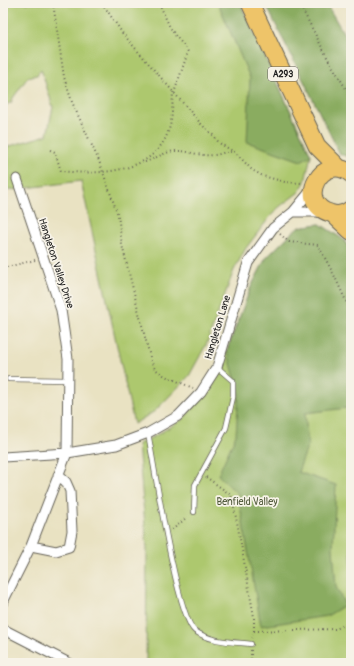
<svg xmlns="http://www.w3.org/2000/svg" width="354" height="666" font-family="Pangolin,sans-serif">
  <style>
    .green { fill: #adc86e; stroke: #647245 }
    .forest { fill: #8aac61; stroke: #53643e }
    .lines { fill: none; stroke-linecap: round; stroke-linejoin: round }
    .lane-casing { stroke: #646156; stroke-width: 6 }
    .street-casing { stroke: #646156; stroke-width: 11 }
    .highway-casing { stroke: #646156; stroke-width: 19 }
    .path { stroke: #646156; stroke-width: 2; stroke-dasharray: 1 3; stroke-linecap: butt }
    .lane { stroke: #fff; stroke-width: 4.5 }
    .street { stroke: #fff; stroke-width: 9 }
    .highway { stroke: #eec469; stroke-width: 17 }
    .labels { text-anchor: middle; stroke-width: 3.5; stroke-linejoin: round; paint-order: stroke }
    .shield { fill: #f7f3e8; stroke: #5e5c59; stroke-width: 1 }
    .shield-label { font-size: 9px; font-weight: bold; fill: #1c1c1c }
    .street-label { font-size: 10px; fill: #1c1c1c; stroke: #f7f3e8 }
    .park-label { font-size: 10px; fill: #4f5839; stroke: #f7f3e8 }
  </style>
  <rect width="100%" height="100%" fill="#f7f3e8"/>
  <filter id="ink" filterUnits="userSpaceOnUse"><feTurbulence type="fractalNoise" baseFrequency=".025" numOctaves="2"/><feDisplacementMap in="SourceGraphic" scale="8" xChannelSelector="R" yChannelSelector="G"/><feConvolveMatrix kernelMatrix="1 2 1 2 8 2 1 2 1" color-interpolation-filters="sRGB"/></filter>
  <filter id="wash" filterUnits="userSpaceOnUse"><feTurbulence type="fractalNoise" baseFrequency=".012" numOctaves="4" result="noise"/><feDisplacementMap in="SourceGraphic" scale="16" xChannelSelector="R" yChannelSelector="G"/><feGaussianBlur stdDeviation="0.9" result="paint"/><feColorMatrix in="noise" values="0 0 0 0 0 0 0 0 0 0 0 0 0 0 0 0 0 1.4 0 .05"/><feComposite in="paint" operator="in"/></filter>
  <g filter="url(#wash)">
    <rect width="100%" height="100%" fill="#e9e2c2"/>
    <path class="green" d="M3,3h237l71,152 -6,27 -6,10 -21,16 -9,10 -23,30 -12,22 -27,73 -18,33 -34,35 -21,13 -53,-243 -78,10v-43l44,-13 6,-28 -12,-38 -4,6 -9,2 -15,21 -2,5h-2l-6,5z
      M320,224l24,16 7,12v411h-205l1,-114 -9,-105 17,-8 28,-17 29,-34 15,-35 24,-63 15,-29 32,-31z"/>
    <path class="forest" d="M218,3h22l71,152 -10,6 -54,-19 3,-64z
      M265,3h61l25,43v112l-11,-4z
      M320,224l24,16 7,12v159l-4,-3 -42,5 3,32 -10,27 38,13 -3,63 3,39 9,18 -18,11 -66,10 -23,-132 -20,-19 18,-40 3,-44 -12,-41 24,-63 15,-29 32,-31z"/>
  </g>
  <g filter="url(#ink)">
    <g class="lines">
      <g class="lane-casing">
        <path id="lane" d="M9,379l58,1
          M148,433c6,31 29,185 47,198 15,11 38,11 56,13
          M194,512l1,-27 31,-57 7,-31v-16l-16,-14"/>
      </g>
      <g class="street-casing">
        <path id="street" d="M293,212h31
          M3,457l64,-4 49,-8 32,-12 30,-17 23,-24 16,-25 31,-104 25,-35 20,-16 19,-23
          M31,546l25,5 13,-4 3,-16 -2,-40 -4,-9 -8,-7
          M3,602l28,-56 36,-93 1,-94 -7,-49 -44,-131
          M3,629l66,34"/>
      </g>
      <g class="highway-casing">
        <path id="highway" d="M250,3l67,143 22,22
          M351,174c-28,-23 -57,28 -21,39 7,3 15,1 21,-4
          M334,215l17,16"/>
      </g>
      <path class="path" d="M53,3l11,74 8,25 27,59 19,54 4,30 29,116 4,8 10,7 28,12
        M102,3l21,31 79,91 12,11 5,7 17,10 16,17 11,6 22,6 17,1
        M159,3c5,10 8,20 14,29 4,7 11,12 15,20l-14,41
        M299,3l29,56 23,38
        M50,150l5,2 6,19c37,4 92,3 107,-39 5,-12 4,-27 5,-40
        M145,162c10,-3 19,-10 30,-11 13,-1 25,6 38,4 7,0 11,-4 18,-3
        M280,234l9,8 29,3 16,30 17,37
        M3,268l32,-8
        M206,477l25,18 6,27 17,95v14l-2,7
        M172,530l14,-12
        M254,631l82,-2 15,-7
        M251,650v13"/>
      <use href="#lane" class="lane"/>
      <use href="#street" class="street"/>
      <use href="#highway" class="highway"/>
    </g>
  </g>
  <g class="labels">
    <rect class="shield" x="268" y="67" width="30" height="14" rx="3"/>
    <g class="shield-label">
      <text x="283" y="77">A293</text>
    </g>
    <g class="street-label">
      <text transform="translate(57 263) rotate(72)" y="4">Hangleton Valley Drive</text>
      <text transform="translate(217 327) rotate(-73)" y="4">Hangleton Lane</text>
    </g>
    <g class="park-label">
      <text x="247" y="505">Benfield Valley</text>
    </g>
  </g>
  <rect width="354" height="666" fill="none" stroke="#f7f3e8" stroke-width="16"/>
</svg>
